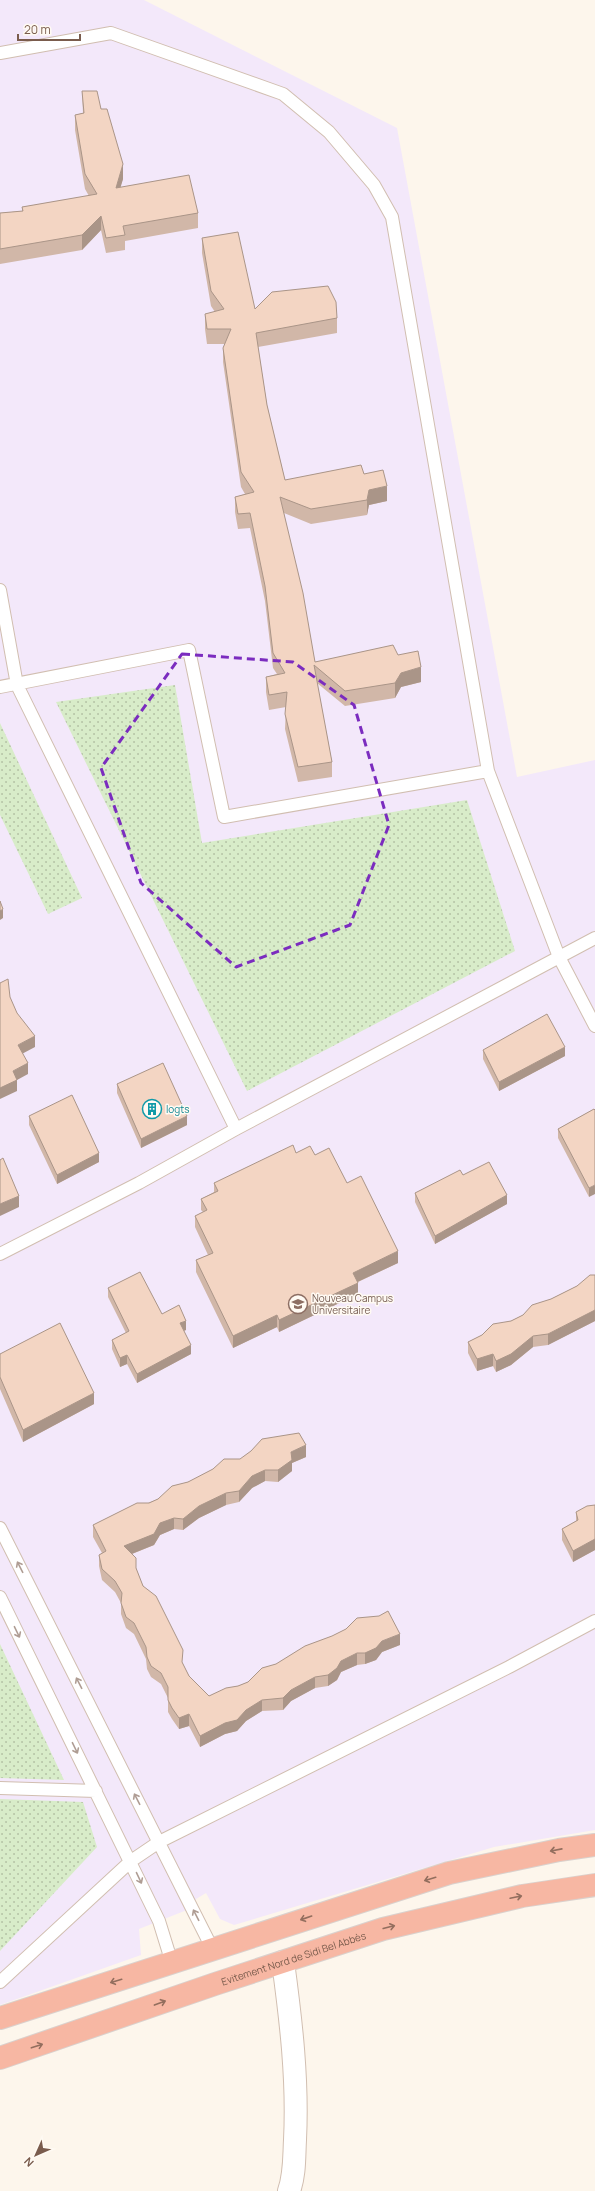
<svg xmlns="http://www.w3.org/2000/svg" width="595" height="2191" font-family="Manrope,sans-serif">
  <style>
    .education { fill: #f3e8fa }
    .grass { fill: url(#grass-dots) }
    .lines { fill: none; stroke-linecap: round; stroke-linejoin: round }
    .lane-casing { stroke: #d1beb0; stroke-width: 14 }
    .street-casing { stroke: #d1beb0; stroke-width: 24 }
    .highway-casing { stroke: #dad1cd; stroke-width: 24 }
    .lane { stroke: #fff; stroke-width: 12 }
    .street { stroke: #fff; stroke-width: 22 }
    .highway { stroke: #f7b7a3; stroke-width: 22 }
    .wall { fill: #d1b7a8 }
    .shaded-wall { fill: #aa9588 }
    .building { fill: #f3d5c3; stroke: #aa9588 }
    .oneway { stroke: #af9d94 }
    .oneway2 { stroke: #936e5e }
    .marked { fill: none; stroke: #7b2cbf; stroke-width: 3; stroke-dasharray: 8 5; stroke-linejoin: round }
    .labels { text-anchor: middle; stroke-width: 3; stroke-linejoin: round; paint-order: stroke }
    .culture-label { font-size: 10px; fill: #0d838f; stroke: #fffaf3; text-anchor: start }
    .education-label { font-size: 10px; fill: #785e54; stroke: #fffaf3; text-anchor: start }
    .street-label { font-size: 10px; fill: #7a5c4d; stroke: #fffaf3 }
  </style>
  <defs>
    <pattern id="grass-dots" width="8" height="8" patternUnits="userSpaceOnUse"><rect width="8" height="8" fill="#d8ecc9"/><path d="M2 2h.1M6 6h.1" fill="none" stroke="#b4c2a5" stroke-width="1.8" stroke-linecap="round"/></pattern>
  </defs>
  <rect width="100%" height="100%" fill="#fdf6ec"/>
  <path class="education" d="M0,0h144l253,128 120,649 78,-17v1070l-101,17 -260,78 -14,-6 -14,-26 -10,6 -4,9 -53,21 2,26 -141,50z"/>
  <path class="grass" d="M175,685l27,158 265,-43 48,151 -268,140 -191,-389z
    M0,723l82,175 -34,16 -48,-99z
    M0,1644l64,136 -64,-2z
    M0,1799l83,3 14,45 -97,104z"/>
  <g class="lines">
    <g class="lane-casing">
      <path id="lane" d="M0,53l111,-20 172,61 46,38 45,53 18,32 96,554 71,186 36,69
        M0,590l17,95 219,444
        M0,687l189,-37 35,167 264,-46
        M0,1254l139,-71 97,-54 359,-191
        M0,1528l213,422
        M0,1597l159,324 13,42
        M0,1788l96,3
        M0,1982l131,-121 28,-19 350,-175 86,-46"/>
    </g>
    <g class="street-casing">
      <path id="street" d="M283,1962c8,59 15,118 12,178 -1,17 0,34 -6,51"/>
    </g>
    <g class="highway-casing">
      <g id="highway">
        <path d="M0,2018l449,-145 110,-23 36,-5"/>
        <path id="s1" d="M0,2058l215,-74 168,-55 139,-33 73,-11"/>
      </g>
    </g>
    <use href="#lane" class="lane"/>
    <use href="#street" class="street"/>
    <use href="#highway" class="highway"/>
  </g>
  <path class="wall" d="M82,91l19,18 22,70 -3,8 78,26v15l-73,13v9l-19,3 -5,-23 -19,20 -82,14v-51l22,-2v-4l67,-11 -4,-7 -10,-59v-15l8,-2z
    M202,238l53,71 82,9v15l-79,14 9,58 18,75 79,-6 23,27 -18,4 -2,10 -56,9 -27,-11 31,149 83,-7 23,27 -20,5 -6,11 -50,8 -28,-23 15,79v15l-34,5 -13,-53 1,-22 -17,3 -3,-18v-15l11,-3 -4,-6 -8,-67 -15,-73 -12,1 -3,-17v-15l10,-3 -4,-7 -18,-125v-14l2,-4h-18l-2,-15v-15l10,-2 -4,-6 -9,-53z
    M483,1050l82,6 -66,35 -16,-32z
    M117,1084l70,41 -46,23 -24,-55z
    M594,1109l-5,88 -31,-59v-9z
    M29,1116l70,46 -42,22 -28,-59z
    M296,1153l19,2 32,28 51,80 -40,19v12l-79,38 -2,-5 -44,21 -37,-76v-12l12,-5 -13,-28v-11l8,-4 -2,-2v-11l13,-7v-9z
    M463,1175l44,29 -72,40 -20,-42v-9z
    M595,1275v46l-47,24 -15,2 -22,18 -15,7 -3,-6 -16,5 -9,-18v-11l55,-27 28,-16 26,-13z
    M108,1288l54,26 24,16 -2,1 7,23 -54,29 -10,-19 -7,3 -8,-18v-9l14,-7 -18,-36z
    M0,1354l94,50 -71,38 -23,-53z
    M306,1457l-14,6v8l-14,11 -13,-1 -13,7 -13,14 -13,3 -27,13 -16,12 -9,-1 -14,6 -6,10 -22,9 4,14 7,18 46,90 20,20 29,-10 10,-4 14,-14 138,-23 -18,7 -6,8 -11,4 -8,1 -16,7 -4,8 -9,6 -13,2 -24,13 -8,9 -21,1 -16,10 -9,10 -12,3 -25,13 -11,-21 -10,3 -7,-10 -4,-7v-14l-7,-14 -10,-7 -4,-8 -1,-10 -12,-25 -8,-6 -5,-14v-11l-6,-11 -13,-12 -3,-14v-11l3,-2 -9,-16v-12l65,-26 30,-17 52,-23z
    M595,1505v45l-22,12 -11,-22v-11l14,-8v-9z"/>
  <path class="shaded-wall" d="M123,164v15l-7,24v-15z
    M101,216v14l-19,20v-15z
    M387,486v15l-18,4 -2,10v-15l2,-10z
    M421,667v15l-20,5 -6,11v-15l6,-10z
    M3,909v9l-3,2v-9z
    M35,1036v11l-17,9v-11z
    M565,1047v9l-66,35v-9z
    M28,1063v11l-11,6v11l-17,8v-11l13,-17z
    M187,1116v9l-46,23v-9z
    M99,1153v9l-42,22v-9z
    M595,1185v9l-6,3v-9z
    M507,1195v9l-72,40v-8z
    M19,1196v11l-19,9v-12z
    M398,1251v12l-45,21v-11z
    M358,1283v11l-79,38v-12z
    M595,1310v11l-47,24v-11z
    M277,1315v12l-44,21v-12z
    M186,1321v9l-6,2v-9z
    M533,1336v11l-22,18 -15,7v-11z
    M191,1345v9l-54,29v-9z
    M493,1354v12l-16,5v-12z
    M127,1355v9l-7,3v-9z
    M94,1393v11l-71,38v-12z
    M306,1445v12l-14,6v8l-14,11v-12l13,-18z
    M265,1470v11l-13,7 -13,14v-11l13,-15z
    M226,1493v12l-27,13 -16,12v-11l16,-13z
    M174,1518v11l-14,6 -6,10 -30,12v-11l36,-23z
    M595,1539v11l-22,12v-11z
    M400,1634v11l-18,7 -6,8 -11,4v-11l17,-12z
    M357,1653v12l-16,7 -4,8 -9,6v-11l13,-14z
    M315,1677v11l-24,13 -8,9v-12l8,-8z
    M262,1700v11l-16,10 -9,10 -12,3 -25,13v-11z
    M189,1714v12l-10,3v-11z"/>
  <path class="building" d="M82,91h15l4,18h6l16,55 -7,24 73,-13 9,38 -75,13 2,9 -19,3 -5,-22 -19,19 -82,14v-36l23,-2 -1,-4 75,-13 -12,-20 -10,-59 9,-2z
    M238,232l17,77 17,-17 56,-6 8,16 1,16 -81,15 11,72 18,75 76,-15 3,9 19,-4 4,16 -18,4 -2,10 -56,9 -31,-12 23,96 12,69 78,-17 5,10 20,-4 3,16 -20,6 -6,10 -50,8 -31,-26 18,97 -34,5 -13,-53 2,-22 -18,3 -3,-18 19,-4 -12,-20 -8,-67 -15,-73 -12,1 -3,-17 19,-5 -13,-20 -18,-124 8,-19h-24l-2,-15 19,-5 -13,-18 -9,-53z
    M0,901l3,8 -3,2z
    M8,979l2,18 7,16 18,23 -17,9 10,18 -15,8 4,9 -17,8v-105z
    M547,1014l18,33 -66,35 -16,-32z
    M163,1063l24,53 -46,23 -24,-55z
    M72,1095l27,58 -42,22 -28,-59z
    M594,1109l1,1v75l-6,3 -31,-59z
    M293,1145l3,8 14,-7 5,9 14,-7 18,35 14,-7 37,75 -45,22 5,10 -79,37 -2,-5 -44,21 -37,-76 17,-7 -18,-37 12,-6 -6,-11 17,-8 -4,-8z
    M3,1158l16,38 -19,8v-44z
    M489,1162l18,33 -72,41 -20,-43 45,-23 3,5z
    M140,1272l22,42 17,-9 7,16 -6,2 11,22 -54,29 -10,-19 -7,3 -8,-18 17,-9 -21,-43z
    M590,1275h5v35l-47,24 -15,2 -22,18 -15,7 -3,-7 -16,5 -9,-17 14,-7 11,-11 18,-3 12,-6 9,-10 19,-6 26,-13z
    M60,1323l34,70 -71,37 -23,-53v-23z
    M299,1433l7,12 -15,7 1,8 -14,10h-13l-13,6 -13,15 -13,2 -27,13 -16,13 -9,-1 -14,5 -6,11 -30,12 12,12v10l7,18 13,10 27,54 -1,12 7,14 20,20 17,-8 12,-2 10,-4 14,-14 14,-4 29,-18 27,-10 14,-7 11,-11 22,-2 9,-5 12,23 -18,7 -6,7 -11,5h-8l-16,8 -4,7 -9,7 -13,2 -24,13 -8,8 -21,2 -16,10 -9,10 -12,3 -25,13 -11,-22 -10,4 -7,-10 -4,-8v-13l-7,-14 -10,-7 -4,-9 -1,-10 -12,-24 -8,-6 -5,-14 1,-10 -7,-12 -13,-12 -3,-14 7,-4 -13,-26 44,-22h12l9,-4 14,-13 16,-4 25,-13 11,-10h16l11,-8 11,-12z
    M595,1505v34l-22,12 -11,-22 16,-9 -2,-8 11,-6z"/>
  <defs><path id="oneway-shaft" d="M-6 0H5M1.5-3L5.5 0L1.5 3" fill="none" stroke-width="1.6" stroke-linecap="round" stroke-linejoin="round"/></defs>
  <g class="oneway">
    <use href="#oneway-shaft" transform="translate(20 1567) rotate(-117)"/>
    <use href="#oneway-shaft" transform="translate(17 1632) rotate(64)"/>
    <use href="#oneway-shaft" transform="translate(79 1683) rotate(-117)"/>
    <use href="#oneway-shaft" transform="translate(75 1748) rotate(64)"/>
    <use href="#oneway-shaft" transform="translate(137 1799) rotate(-117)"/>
    <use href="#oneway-shaft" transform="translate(139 1878) rotate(65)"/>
    <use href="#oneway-shaft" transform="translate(196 1915) rotate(-117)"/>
  </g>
  <g class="oneway2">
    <use href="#oneway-shaft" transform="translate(556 1850) rotate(169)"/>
    <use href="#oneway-shaft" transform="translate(430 1879) rotate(163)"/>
    <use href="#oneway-shaft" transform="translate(516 1897) rotate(-12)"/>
    <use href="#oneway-shaft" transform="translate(306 1918) rotate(161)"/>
    <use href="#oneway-shaft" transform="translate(389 1927) rotate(-14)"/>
    <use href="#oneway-shaft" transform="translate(116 1981) rotate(163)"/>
    <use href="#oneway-shaft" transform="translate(160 2003) rotate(-20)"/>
    <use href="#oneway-shaft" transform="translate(37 2046) rotate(-18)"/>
  </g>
  <path class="marked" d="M182,654l111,8 61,43 35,120 -39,100 -114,42 -95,-84 -40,-115z"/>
  <defs>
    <g id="building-ring" transform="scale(1)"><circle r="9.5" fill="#fffaf3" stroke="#0f9aa8" stroke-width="1.5"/><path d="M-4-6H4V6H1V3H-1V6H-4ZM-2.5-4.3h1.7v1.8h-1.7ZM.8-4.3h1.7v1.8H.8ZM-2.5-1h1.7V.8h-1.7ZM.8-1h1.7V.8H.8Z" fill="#0f9aa8"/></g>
    <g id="university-ring" transform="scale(1)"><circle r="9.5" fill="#fffaf3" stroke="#8d6e63" stroke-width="1.5"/><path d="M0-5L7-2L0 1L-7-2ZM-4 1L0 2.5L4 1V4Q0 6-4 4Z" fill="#8d6e63"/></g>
  </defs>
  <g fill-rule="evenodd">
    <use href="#building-ring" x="152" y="1109"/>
    <use href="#university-ring" x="298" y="1304"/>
  </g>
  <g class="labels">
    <g class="culture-label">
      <text x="166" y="1113">logts</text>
    </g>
    <g class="education-label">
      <text x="312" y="1302">Nouveau Campus<tspan x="312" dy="12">Universitaire</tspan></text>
    </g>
    <g class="street-label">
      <text dy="4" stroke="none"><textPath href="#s1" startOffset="310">Evitement Nord de Sidi Bel Abbès</textPath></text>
    </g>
  </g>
  <g transform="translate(36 2155) rotate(225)" stroke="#fffaf3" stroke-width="3" paint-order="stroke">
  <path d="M0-3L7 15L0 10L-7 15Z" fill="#7a5c4d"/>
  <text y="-6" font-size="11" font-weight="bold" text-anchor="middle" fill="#7a5c4d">N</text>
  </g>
  <path d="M18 34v6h62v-6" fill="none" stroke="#7a5c4d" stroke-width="2"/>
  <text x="24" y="34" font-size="12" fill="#7a5c4d" stroke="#fffaf3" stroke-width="3" paint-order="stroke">20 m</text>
</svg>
